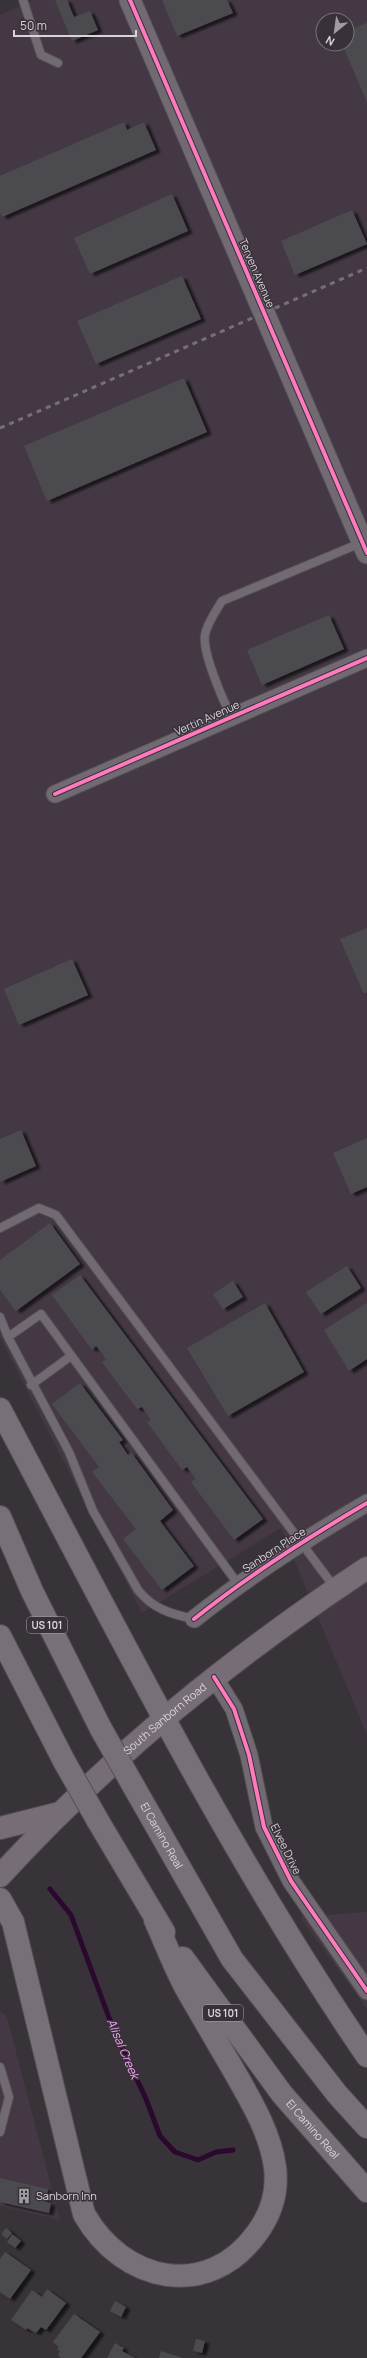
<svg xmlns="http://www.w3.org/2000/svg" width="367" height="2358" font-family="Manrope,sans-serif">
  <style>
    .built { fill: #443844; fill-rule: evenodd }
    .lines { fill: none; stroke-linecap: round; stroke-linejoin: round }
    .stream { stroke: #2b082d; stroke-width: 5 }
    .building { fill: #4c4c4f; filter: url(#shadow) }
    .service-casing { stroke: #545154; stroke-width: 10 }
    .minor-casing { stroke: #545154; stroke-width: 19 }
    .tertiary-casing { stroke: #545154; stroke-width: 23 }
    .trunk-casing { stroke: #545154; stroke-width: 24 }
    .motorway-casing { stroke: #545154; stroke-width: 24 }
    .service { stroke: #726a73; stroke-width: 8 }
    .minor { stroke: #726a73; stroke-width: 17 }
    .tertiary { stroke: #726a73; stroke-width: 21 }
    .trunk { stroke: #766d76; stroke-width: 22 }
    .motorway { stroke: #787079; stroke-width: 22 }
    .rail { stroke: #767076; stroke-width: 3; stroke-dasharray: 5 5; stroke-linecap: butt }
    .motorway-bridge-casing { stroke: #545154; stroke-width: 24; stroke-linecap: butt }
    .motorway-bridge { stroke: #787079; stroke-width: 22 }
    .cycleway-casing { stroke: #39313a; stroke-width: 6 }
    .cycleway { stroke: #fd7abc; stroke-width: 4 }
    .labels { text-anchor: middle; stroke-width: 3; stroke-linejoin: round; paint-order: stroke }
    .shield { fill: #39313a; stroke: #aaa3aa; stroke-width: 1 }
    .shield-label { font-size: 10px; font-weight: bold; fill: #dad4da }
    .street-label { font-size: 11px; fill: #dad4da; stroke: #39313a }
    .poi-label { font-size: 11px; fill: #dad4da; stroke: #39313a; text-anchor: start }
    .water-label { font-size: 12px; font-style: italic; fill: #f3a6f7; stroke: #39313a }
  </style>
  <defs>
    <filter id="shadow"><feDropShadow dx="4.5" dy="2.5" stdDeviation="1" flood-color="#0009"/></filter>
  </defs>
  <rect width="100%" height="100%" fill="#383338"/>
  <path class="built" d="M33,0h334v1735l-86,-207 -139,85 -142,-275v-1323zM323,20h24v24h-24z
    M367,1912v97l-67,-92z
    M0,2011l7,6 53,203 -60,-14z"/>
  <g class="lines">
    <path class="stream" d="M50,1889l21,26 40,108 35,76 14,37 15,16 23,8 18,-8 17,-2"/>
  </g>
  <path class="building" d="M55,0h12l7,17 16,-6 8,19 -26,11z
    M162,0h65l6,13 -56,23z
    M367,23v79l-25,-58h5v-13z
    M124,122l3,8 17,-8 12,28 -154,67 -2,-5v-36z
    M172,194l16,37 -98,43 -16,-36z
    M352,210l15,34 -72,31 -14,-34z
    M182,276l19,43 -105,45 -19,-43z
    M184,378l23,54 -160,69 -23,-55z
    M329,615l15,34 -82,36 -15,-35z
    M367,928v64l-3,2 -24,-55z
    M72,959l16,36 -69,30 -15,-36z
    M21,1130l15,36 -36,16v-43z
    M367,1138v49l-16,7 -18,-41z
    M50,1223l30,41 -64,47 -16,-21v-30z
    M347,1266l14,22 -40,26 -15,-22z
    M80,1275l183,244 -29,21 -43,-58 5,-3 -9,-12 -5,3 -35,-48 4,-2 -9,-13 -5,2 -35,-47 4,-2 -4,-7 -6,-7 -4,4 -40,-55z
    M233,1281l10,16 -20,12 -10,-15z
    M265,1303l39,69 -76,44 -41,-68z
    M367,1303v56l-18,12 -25,-41z
    M80,1383l43,57 -4,2 9,13 3,-3 42,58 -13,11 34,45 -32,24 -39,-51 13,-10 -44,-57 7,-5 -47,-63z
    M0,2178l48,11 -2,13 5,1 -2,10 -49,-11z
    M6,2228l6,5 -5,6 -6,-5z
    M12,2234l9,7 -6,7 -8,-6z
    M5,2252l26,18 -21,29 -10,-7v-33z
    M47,2289l19,14 -20,27 -5,-3 -5,6 -9,-5 -1,2 -15,-10 21,-30 10,7z
    M115,2301l11,6 -5,10 -11,-6z
    M74,2314l26,18 -19,26h-20l-3,-3 2,-4 -3,-2 2,-2 -6,-5z
    M196,2339l9,2 -3,12 -9,-2z
    M115,2343l9,5 -2,3 13,7h-28z
    M161,2351l22,7h-24z"/>
  <g class="lines">
    <g class="service-casing">
      <path id="service" d="M23,0l18,55 17,8
        M232,717c-9,-16 -30,-65 -27,-82 2,-12 11,-24 17,-34l141,-59
        M0,1228l39,-20 17,7 279,373
        M0,1317l8,20
        M31,1385l40,-29
        M194,1619c-23,-5 -41,-10 -56,-29l-45,-79 -24,-59 -61,-115 33,-23 197,270
        M0,2067l9,30 -9,35"/>
    </g>
    <g class="minor-casing">
      <path id="minor" d="M55,794l312,-136
        M194,1619c55,-44 113,-81 173,-116
        M214,1677l20,32 15,46 15,72 27,54 76,110"/>
    </g>
    <g class="tertiary-casing">
      <path id="tertiary" d="M130,0l237,553"/>
    </g>
    <g class="trunk-casing">
      <g id="trunk">
        <path d="M0,1828l60,-15"/>
        <path id="s1" d="M0,1876c111,-121 231,-218 367,-308"/>
      </g>
    </g>
    <g class="motorway-casing">
      <g id="motorway">
        <path d="M0,1409c116,219 227,442 367,647"/>
        <path d="M0,1517l32,74 69,138"/>
        <path d="M0,1636l64,125"/>
        <path id="s2" d="M134,1787l98,172 105,135 30,33"/>
        <path d="M98,1821l66,111"/>
        <path d="M0,1899l13,23 71,292c39,69 124,87 173,19 14,-19 21,-42 18,-66 -5,-35 -24,-66 -41,-96 -16,-27 -31,-53 -46,-79 -13,-23 -22,-48 -33,-72"/>
        <path id="s3" d="M183,1958l99,136 85,97"/>
      </g>
    </g>
    <use href="#service" class="service"/>
    <use href="#minor" class="minor"/>
    <use href="#tertiary" class="tertiary"/>
    <use href="#trunk" class="trunk"/>
    <use href="#motorway" class="motorway"/>
    <path class="rail" d="M0,428l367,-160"/>
    <g class="motorway-bridge-casing">
      <path id="motorway-bridge" d="M101,1729l33,58
        M64,1761l34,60"/>
    </g>
    <use href="#motorway-bridge" class="motorway-bridge"/>
    <g class="cycleway-casing">
      <path id="cycleway" d="M130,0l237,553
        M55,794l312,-136
        M194,1619c55,-44 113,-81 173,-116
        M214,1677l20,32 15,46 15,72 27,54 76,110"/>
    </g>
    <use href="#cycleway" class="cycleway"/>
  </g>
  <defs>
    <g id="building-bare" transform="scale(1.2)"><path d="M-4-6H4V6H1V3H-1V6H-4ZM-2.5-4.3h1.7v1.8h-1.7ZM.8-4.3h1.7v1.8H.8ZM-2.5-1h1.7V.8h-1.7ZM.8-1h1.7V.8H.8Z" fill="#a19ca1" stroke="#39313a" stroke-width="2.5" paint-order="stroke"/></g>
  </defs>
  <g fill-rule="evenodd">
    <use href="#building-bare" x="24" y="2196"/>
  </g>
  <g class="labels">
    <g class="shield">
      <rect x="27" y="1617" width="40" height="16" rx="3"/>
      <rect x="203" y="2005" width="40" height="16" rx="3"/>
    </g>
    <g class="shield-label">
      <text x="47" y="1629">US 101</text>
      <text x="223" y="2017">US 101</text>
    </g>
    <g class="street-label">
      <text transform="translate(257 273) rotate(67)" y="4">Terven Avenue</text>
      <text transform="translate(207 718) rotate(-24)" y="4">Vertin Avenue</text>
      <text transform="translate(274 1550) rotate(-33)" y="4">Sanborn Place</text>
      <text dy="4" stroke="none"><textPath href="#s1" startOffset="228">South Sanborn Road</textPath></text>
      <text dy="4" stroke="none"><textPath href="#s2" startOffset="56">El Camino Real</textPath></text>
      <text transform="translate(286 1849) rotate(64)" y="4">Elvee Drive</text>
      <text dy="4" stroke="none"><textPath href="#s3" startOffset="215">El Camino Real</textPath></text>
    </g>
    <g class="poi-label">
      <text x="36" y="2200">Sanborn Inn</text>
    </g>
    <g class="water-label">
      <text transform="translate(123 2049) rotate(67)" y="4">Alisal Creek</text>
    </g>
  </g>
  <g transform="translate(335 32) rotate(209)"><circle r="19" fill="#39313a" stroke="#79727a"/>
  <path d="M0-3L7 15L0 10L-7 15Z" fill="#a19ca1"/>
  <text y="-6" font-size="11" font-weight="bold" text-anchor="middle" fill="#dad4da">N</text>
  </g>
  <path d="M14 30v6h122v-6" fill="none" stroke="#dad4da" stroke-width="2"/>
  <text x="20" y="30" font-size="12" fill="#dad4da" stroke="#39313a" stroke-width="3" paint-order="stroke">50 m</text>
</svg>
